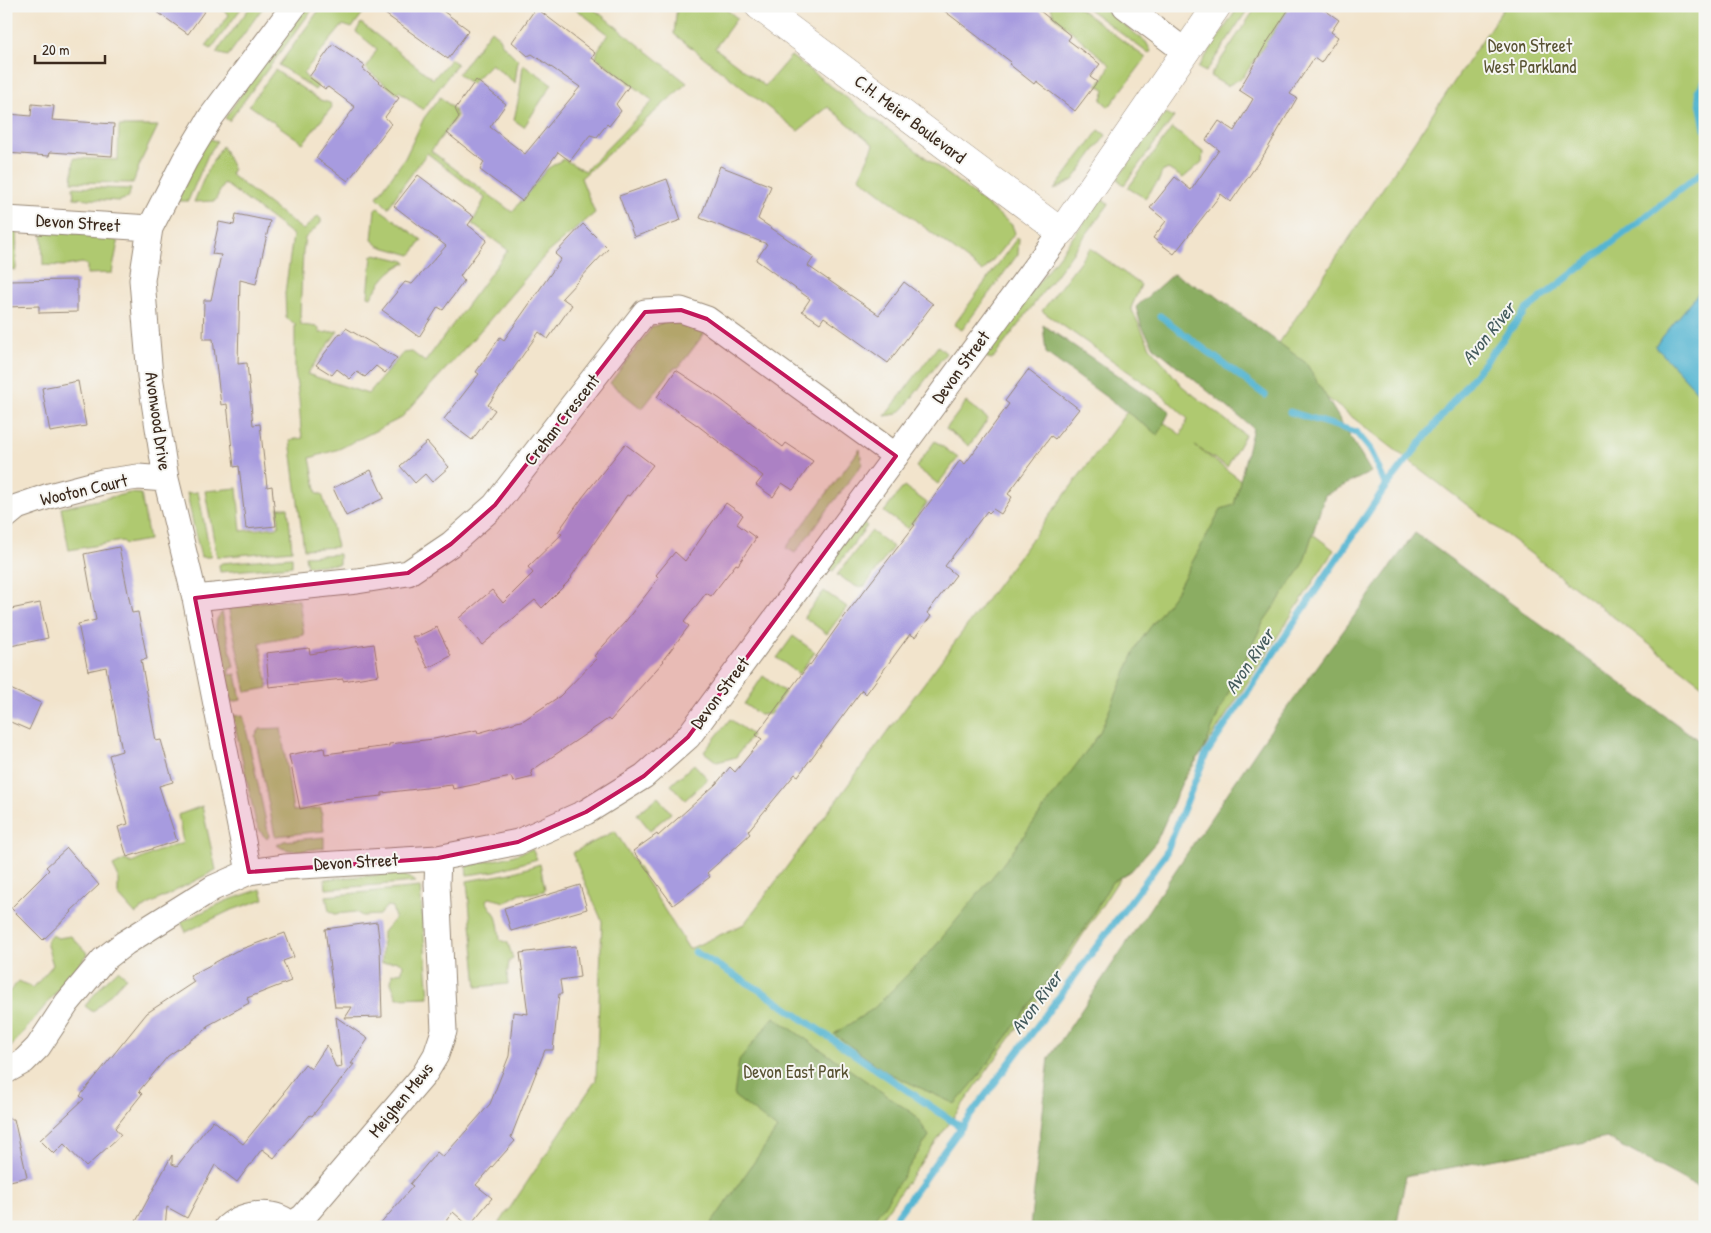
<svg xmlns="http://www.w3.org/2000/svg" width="1711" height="1233" font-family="'Patrick Hand',sans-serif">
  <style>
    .green { fill: #afc970; stroke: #757a47 }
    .forest { fill: #8bad62; stroke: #636c40 }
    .water { fill: #54b5d2; stroke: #487078 }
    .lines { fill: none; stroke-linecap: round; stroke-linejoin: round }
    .stream { stroke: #54b5d2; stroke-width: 7 }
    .building { fill: #a79bdf }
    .minor-casing { stroke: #968775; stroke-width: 27 }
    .tertiary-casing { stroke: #968775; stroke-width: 29 }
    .minor { stroke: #fff; stroke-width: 25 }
    .tertiary { stroke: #fff; stroke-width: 28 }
    .marked { fill: #c2185b; fill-opacity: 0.2; stroke: #c2185b; stroke-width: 4; stroke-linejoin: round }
    .labels { text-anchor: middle; stroke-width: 4; stroke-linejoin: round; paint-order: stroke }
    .park-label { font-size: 18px; fill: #585232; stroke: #f6f6f2 }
    .street-label { font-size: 18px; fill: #3b2a1e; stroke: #f6f6f2 }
    .water-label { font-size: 19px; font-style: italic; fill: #445b5d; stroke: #f6f6f2 }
  </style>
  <rect width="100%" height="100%" fill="#f6f6f2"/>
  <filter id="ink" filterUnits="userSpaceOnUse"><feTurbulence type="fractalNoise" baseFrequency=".02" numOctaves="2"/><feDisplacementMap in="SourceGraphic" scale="10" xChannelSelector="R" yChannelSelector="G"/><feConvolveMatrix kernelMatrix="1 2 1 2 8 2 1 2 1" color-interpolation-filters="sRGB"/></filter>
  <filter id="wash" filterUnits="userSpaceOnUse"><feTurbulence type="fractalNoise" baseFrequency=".0096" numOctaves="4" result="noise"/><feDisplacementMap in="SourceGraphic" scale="20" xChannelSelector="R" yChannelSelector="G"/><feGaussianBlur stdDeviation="1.12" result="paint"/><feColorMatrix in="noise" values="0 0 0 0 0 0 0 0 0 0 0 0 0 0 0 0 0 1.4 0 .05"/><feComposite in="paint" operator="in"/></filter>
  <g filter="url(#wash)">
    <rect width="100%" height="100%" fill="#f2e4cc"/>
    <path class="green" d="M218,6h25l-32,43 -5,-3 23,-31z
      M251,6h13l-36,50 -12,-3z
      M302,6h13l-86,115 -4,-3z
      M322,6h46l-16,22 -9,-3 -40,48 4,5 11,8 -3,4 -36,-25z
      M572,6h18l97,77 -106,95 14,35 -47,39 -75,87 -72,79 -62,31 -29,9 7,36h5l10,31 5,22 -33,2 -14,-109 13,-2 -2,-7 -2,-32 -4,-27v-48l-9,-6 -1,-25 8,-58 -69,-52 -9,18 -21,1 13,-31 15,-25 11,22 -2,7 72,55 15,-14 3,3v4l-16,15 -2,14 -3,62 1,11 17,2 2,6 18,-2 -31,43 61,20 35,-41 9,-1 13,10 83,-112 -36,-26 13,-26 -58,-45 -25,34 -14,21 -11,-11 28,-39 19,-40 16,-21 13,11 4,8 -26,35 81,61 35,-43 16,-10 22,12 68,-70 -57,-44 2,-7 10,-16z
      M677,6h45l15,12 -22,30 50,38 26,-30 162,122 59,47 3,8 -32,39 -124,-95 15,-32 -46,-38 -30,24 -124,-97z
      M1052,6h24l70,52 -37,49 -8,-7 4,-9 -3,-4 -6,-1 8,-9 6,-12 -56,-49 -3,-8z
      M1084,6h16l46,36 5,9 -2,3z
      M1239,6h11l-44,66 -8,-4z
      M1257,6h24l7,5 -45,66 -16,9 -17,-10z
      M1505,6h200v681l-434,-332z
      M361,23l72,56 18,-20 6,5 -34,46 -24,-19 -2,3 -31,-25 11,-20 -21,-17z
      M491,30l7,6 5,9 15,15 -3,23 -24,-19 -20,20 -13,-10z
      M523,64l29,20 -28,43 -10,-7 6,-28z
      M275,70l45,30 10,3 2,4 -29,36 -54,-38z
      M1166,113l8,4 -50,68 -7,-6z
      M119,126h39l-17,35 -8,22 -61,-1 2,-24 44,2z
      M1172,128l31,24 -1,10 -19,16 -15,-9 -6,3 -3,8 -14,18 -17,-10z
      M1099,130l7,5 -33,45 -19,10z
      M207,137l10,5 -9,13 -20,46h-11z
      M73,187l58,2 -3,9 -9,3 -45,-3z
      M1102,199l7,5 -117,156 -9,-5z
      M378,208l44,32 -11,15 -32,-9 -7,-6 3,-31z
      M6,227h11l-1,43 -10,-1z
      M42,229l69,7 7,6 -6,31 -25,1v-9l-5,-2 -16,3 -23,-1z
      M1017,238h2l-1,16 -56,76 -8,-5z
      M1090,248l51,37 -10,23 19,39 32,39 63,49 -18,32 -32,-21 139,104 -267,409 -192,268h-378l99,-147 6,-159 -30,-68 43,-22 74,118 55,-25 391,-523 46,34 7,-16 -25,-23 -121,-85z
      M375,254l30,7 1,2c-18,6 -25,19 -35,34l-3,-1 4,-40z
      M676,317l31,13 -28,37 -5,1 -32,41 -32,-26 42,-56z
      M938,346l8,7 -42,55 -7,6 -12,2z
      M966,402l22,17 -19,27 -23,-17z
      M935,441l23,17 -20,26 -22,-17z
      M860,449l2,15 -67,89 -9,-5z
      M904,486l23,17 -19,26 -24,-17z
      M237,488l4,43 38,-4 -1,-19h10l4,42 -75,7 -12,-66z
      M198,492l13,65h-10l-7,-29 -7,-35z
      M130,493l11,1 8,46 -24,4 -3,-3 -53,9 -8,-42z
      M858,521l9,5 -34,45 -10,-4z
      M871,531l22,16 -28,39 -8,1 -20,-12z
      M339,554v10l-32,2 -2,-10z
      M292,557v9l-72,6 -1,-7 3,-2z
      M824,591l23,16 -20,27 -23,-17z
      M288,599l11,1 5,35 -44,8 8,45 -22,4 -18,-86z
      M222,612l12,55 -5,2 1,6 6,-1 5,26 -10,2 -15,-75 1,-8z
      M793,636l22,16 -16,22 -22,-16z
      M763,676l22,16 -15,22 -10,1 -16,-11z
      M243,715l26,121 -2,3 -5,-5 -6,-11 -23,-107z
      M730,719l22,16 -16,22 -19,5 -13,-10z
      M281,728l12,83 28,-3 3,23 -49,5 -20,-100 5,-7z
      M694,764l14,15 -23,21 -14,-15z
      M658,797l13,16 -21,17 -13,-16z
      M202,806l14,64 -68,35 -13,9 -17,-19v-19l-5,-10 12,-6 7,3 26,-12 25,-8 -5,-28z
      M324,837v11c-15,1 -34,7 -47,-3l7,-4z
      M532,849l5,10 -42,12 -28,4 -1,-9 42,-9z
      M540,864l5,25 -1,2 -17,3 -6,-1 -16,9 -15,-4 -4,2c2,6 6,9 9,14 4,9 4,17 5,26l8,3 5,16 -4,2 -2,17 1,6 -31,3 -10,-106 44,-8z
      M391,874l13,1 12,7 -90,7 -1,-10z
      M420,887l9,110 -32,1 -6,-15 1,-9 10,-2 1,-8 -6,-3 -15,2 1,-31 12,-14 -3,-11 -5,-1 -8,9 -17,1 -6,-4 -21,2 -6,-3 -3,-15z
      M261,889l3,10 -35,12 -43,21 -5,-10 45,-21z
      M52,935l6,3 13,-2 17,18 -78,94 -4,2v-55l13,-14 14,7 20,-23 -7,-23z
      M118,970l8,7 -33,35 -8,-6 18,-22z"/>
    <path class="forest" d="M1173,274l43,22 90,67 65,109 -46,23 -23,72 -38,54 -45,91 -15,37 -19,26 -16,38 -13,29 -24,28 -20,12 -29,49 -104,145 -24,28 -69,-32 -52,-38 39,-25 59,-59 70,-85 97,-131 39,-90 38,-52 45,-83 13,-4 19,-77 -99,-81 -13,-22 -5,-18z
      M1043,325l127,86 -12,24 -112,-82z
      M1415,533l290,212v446l-98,-53 -201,38 -10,51h-366l19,-169 213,-316z
      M774,1017l141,98 14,21 -44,68 -17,23h-159l68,-98 -43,-33 5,-36z"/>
    <path class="water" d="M1705,285v115l-50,-54z"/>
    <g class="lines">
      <path class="stream" d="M1705,82l-7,9 7,38
        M1160,316l105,79
        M1290,412l66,20 14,17 16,37
        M695,952l71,42 195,133
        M889,1227l63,-87 213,-285 41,-101 178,-265 142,-179 179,-140"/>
    </g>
    <g id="blocks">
      <path class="building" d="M149,6h59l-20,28z
        M374,6h62l33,24 -21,29z
        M938,6h96l37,30 -3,4 32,24 -10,13 7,5 -22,29 -39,-30 -2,3 -25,-20 2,-2z
        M1291,6h28l20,14 -8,12 7,5 -17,26 -7,-5 -24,36 7,4 -32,55 -34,49 -10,-8 -47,60 -21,-16 13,-17 -16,-13 25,-31 16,13 28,-40 -13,-10 13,-19 15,10 19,-32 -14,-9 25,-43z
        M536,8l59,45 -3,5 37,28 -13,18 5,7 -12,15 -2,-2 -10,13 -7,-2 -20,26 -12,-9 -36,49 -42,-31 4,-8 -37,-29 12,-16 -4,-8 21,-29 30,24 -16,23 35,27 55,-67 -48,-33 -4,2 -16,-14z
        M333,44l32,22 -2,3 36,29 -14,19 6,7 -43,57 -32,-23 39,-51 -27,-20 -3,2 -16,-12z
        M32,104l22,2 -2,14 62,4 -2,32 -62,-4 -1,4 -43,-3 3,-39 22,2z
        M720,166l51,20 -13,33 56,38 -6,9 71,49 25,-33 29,22 -45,59 -64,-46 -4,6 -18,-12 8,-12 -54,-39 11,-16 -67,-26z
        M418,175l56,42 -6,8 19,15 -27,36 4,5 -21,29 -5,-3 -19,30 -37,-27 23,-28 7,2 34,-38 -52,-40z
        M667,179l14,41 -47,17 -15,-41z
        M236,214l34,7 -14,63 -16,-4 -2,84 9,-1 6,62 7,-1 7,63 5,-1 4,40 -30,3 -7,-63 -5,1 -7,-63 -6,1 -8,-66h-10l1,-39h7l10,-45 -9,-1 7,-32 15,3z
        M583,224l25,25 -46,49 10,7 -24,34 -9,-7 -51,73 7,5 -23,30 -28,-21 35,-45 -3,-2 24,-35 4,3 57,-81 -6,-5z
        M77,280v32l-38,1v-7l-33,1v-26z
        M346,328l51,30 -12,15 -9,-7 -11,11 -8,-5 -7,7 -13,-10 -5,6 -16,-10 24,-32 2,1z
        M676,370l44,29 63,48 3,-4 27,18 -20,29 -11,-7 -9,14 -17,-12 7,-9 -66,-51 -40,-28z
        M1028,370l51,39 -24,30 -4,-3 -43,58 4,3 -11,17 -8,-5 -4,4 -2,-2 -42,55 11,9 -29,38 4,3 -16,21 -5,-3 -44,60 -4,-4 -64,86 -3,-2 -47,57 2,3 -43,39 3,4 -37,28 -40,-54 24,-17 1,2 58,-52 14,-17 5,5 27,-33 -6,-4 53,-71 1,1 37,-52 68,-88 -2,-1 32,-42 15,-22 5,4 44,-60 -4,-3z
        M78,381l8,45 -36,6 -8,-44z
        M427,442l22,25 -17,15 -7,-8 -10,9 -15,-17z
        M625,444l28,21 -24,31 -2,-1 -56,82 1,1 -30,30 -7,-8 -53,45 -23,-27 33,-28 11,13 30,-30 -5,-6 34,-33 -4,-2 24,-34z
        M371,470l13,28 -38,18 -13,-28z
        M726,503l17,12 -6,9 19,14 -18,27 -2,-1 -25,32 -5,-3 -22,29 5,4 -26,34 1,1 -54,60 -2,-2 -77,52 2,6 -20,5 -2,-5 -58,12 -1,-4 -70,8v3l-48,5 -34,8 -11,-54 35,-7 1,6 64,-8v-2l45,-5 43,-9 1,3 46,-13 36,-24 37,-38 -3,-2 31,-34 34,-44 -3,-3 19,-23 10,9z
        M119,547l13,66 6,-1 9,47 -6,1 15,81 5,-1 12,42 -14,4 18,55 -50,16 -9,-30 10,-3 -19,-69 13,-4 -16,-84 -18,4 -10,-47 18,-4 -12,-66z
        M40,603l8,35 -42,9v-37z
        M437,627l14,29 -23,12 -16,-32h6z
        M374,644l5,31 -36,6v-2l-74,8 -3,-34 43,-5 1,6z
        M6,687l35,16 -12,27 -23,-10z
        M67,848l32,37 -28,26 1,1 -29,28 -32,-32 38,-38 -3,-3z
        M580,885l7,24 -76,22 -7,-23z
        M377,922l3,25 2,70 -37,1 7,-11h-17l-10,-78z
        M285,933l9,24 -11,4 8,20 -44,17 2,5 -42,23 1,2 -40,28 -29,35 3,3 -27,34 6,7 -35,32 -22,-23 -10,10 -14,-14 44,-41 -4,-3 67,-83 47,-31 -4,-6 46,-25z
        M576,946l4,31 -20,3 2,14h-3l-6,56h-8l-34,87 4,4 -39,44 16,13 -23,28 -16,-14 -12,15h-63l35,-41 -3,-2 27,-32 6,5 47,-53 19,-48 4,-44 15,2 -8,-61z
        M336,1017l32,22 -17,25h3l-42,52 -2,-1 -36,43 -12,-9 -25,33 -22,-17 -28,53 -20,-11 -2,20h-32l39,-72v9l5,2 36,-46 30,24 41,-50 -1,-1 22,-29 6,5 16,-24 9,23 6,-1z
        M6,1119h8l13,58 -21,5z"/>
    </g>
  </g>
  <g filter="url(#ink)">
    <use href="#blocks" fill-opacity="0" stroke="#968775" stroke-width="1"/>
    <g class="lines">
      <g class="minor-casing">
        <path id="minor" d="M1125,6l61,46
          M6,219l144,9
          M6,516l11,-9 32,-11 53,-14 36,-5 28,2
          M195,598l162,-17 51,-8 43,-29 44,-39 150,-193 36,-2 26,9 189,137
          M249,872l-54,-274 -29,-119 -16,-103 -8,-96 8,-52 35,-68 26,-43 83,-111
          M6,1071l18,-10 14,-14 29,-44 36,-43 22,-17 88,-55 36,-16 35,-5 154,-9 80,-16 68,-30 58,-36 44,-39 373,-505
          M292,1224l11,-7 121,-142 12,-20 8,-24 -7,-147 1,-26
          M227,1227c19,-16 49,-18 67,0"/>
      </g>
      <g class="tertiary-casing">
        <path id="tertiary" d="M759,6l302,226 156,-226"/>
      </g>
      <use href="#minor" class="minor"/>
      <use href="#tertiary" class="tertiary"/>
    </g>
  </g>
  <path class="marked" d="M681,310l26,9 189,137 -208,281 -44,39 -58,36 -68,30 -80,16 -189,14 -54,-274 213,-25 43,-29 44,-39 150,-193z"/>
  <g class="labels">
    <g class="park-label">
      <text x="1530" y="52">Devon Street<tspan x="1530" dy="21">West Parkland</tspan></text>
      <text x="796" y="1078">Devon East Park</text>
    </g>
    <g class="street-label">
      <text transform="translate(910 119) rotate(37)" y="6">C.H. Meier Boulevard</text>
      <text transform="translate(78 223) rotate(4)" y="6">Devon Street</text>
      <text transform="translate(961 367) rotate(-54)" y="6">Devon Street</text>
      <text transform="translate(562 420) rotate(-52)" y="6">Crehan Crescent</text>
      <text transform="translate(158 421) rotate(82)" y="6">Avonwood Drive</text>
      <text transform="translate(84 490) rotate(-13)" y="6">Wooton Court</text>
      <text transform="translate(720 693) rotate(-53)" y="6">Devon Street</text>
      <text transform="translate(356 862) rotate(-3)" y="6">Devon Street</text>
      <text transform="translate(401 1100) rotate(-51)" y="6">Meighen Mews</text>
    </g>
    <g class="water-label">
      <text transform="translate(1488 333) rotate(-51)" y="7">Avon River</text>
      <text transform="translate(1249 661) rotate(-56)" y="7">Avon River</text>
      <text transform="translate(1036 1002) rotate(-53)" y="7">Avon River</text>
    </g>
  </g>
  <rect width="1711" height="1233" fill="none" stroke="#f6f6f2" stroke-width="25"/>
  <path d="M35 55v8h70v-8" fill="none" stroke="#3b2a1e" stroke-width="2.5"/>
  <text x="42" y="55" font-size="15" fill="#3b2a1e" stroke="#f6f6f2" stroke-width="4" paint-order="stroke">20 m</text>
</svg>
